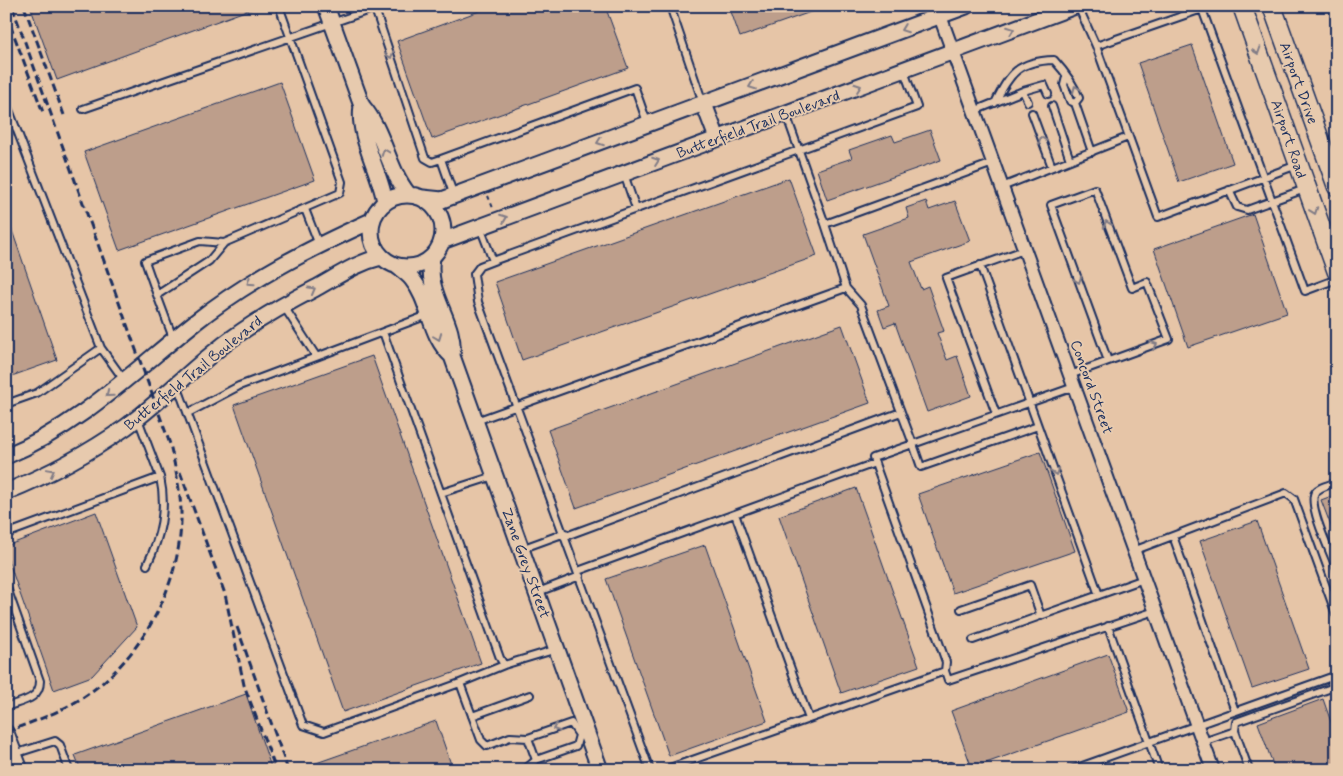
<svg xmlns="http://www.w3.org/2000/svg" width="1343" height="776" font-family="Mynerve,sans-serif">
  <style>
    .building { fill: #bd9e8b; stroke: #1b2f5e }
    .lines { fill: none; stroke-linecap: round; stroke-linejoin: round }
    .service-casing { stroke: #1b2f5e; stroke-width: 10 }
    .minor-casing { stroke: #1b2f5e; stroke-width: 16 }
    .tertiary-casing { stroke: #1b2f5e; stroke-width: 19 }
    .secondary-casing { stroke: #1b2f5e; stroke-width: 21 }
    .path { stroke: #1b2f5e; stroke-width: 2; stroke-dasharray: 4 4; stroke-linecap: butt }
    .service { stroke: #e7caae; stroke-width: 6 }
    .minor { stroke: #e7caae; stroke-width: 12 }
    .tertiary { stroke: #e7caae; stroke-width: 15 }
    .secondary { stroke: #e7caae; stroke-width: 18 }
    .rail { stroke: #1b2f5e; stroke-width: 3; stroke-dasharray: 8 4; stroke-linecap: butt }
    .oneway { stroke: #817c86 }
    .labels { text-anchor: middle; stroke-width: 4; stroke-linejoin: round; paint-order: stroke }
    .street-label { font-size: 15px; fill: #1b2f5e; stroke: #e7caae }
  </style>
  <rect width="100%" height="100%" fill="#e6c5a7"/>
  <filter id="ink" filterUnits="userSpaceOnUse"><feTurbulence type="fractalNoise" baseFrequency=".02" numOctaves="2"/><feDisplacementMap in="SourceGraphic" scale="10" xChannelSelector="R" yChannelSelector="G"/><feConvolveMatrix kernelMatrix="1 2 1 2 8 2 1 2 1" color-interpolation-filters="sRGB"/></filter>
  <g filter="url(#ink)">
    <path class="building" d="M30,6h226v1l-199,73z
      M493,6h112l23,62 -196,71 -35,-98z
      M729,6h93v2l-82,29z
      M1192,45l41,118 -54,19 -41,-119z
      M280,82l35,98 -196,70 -35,-98z
      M930,130l11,30 -114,40 -10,-30 35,-12 -3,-8 43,-15 3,7z
      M789,178l28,78 -295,104 -27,-78z
      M926,201l3,9 26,-9 15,40 -59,21 10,27 7,-3 16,45 -7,2 10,27 10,-4 14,40 -44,16 -32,-89 -11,4 -6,-17 11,-4 -26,-72 46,-16 -3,-10z
      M1253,214l34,99 -99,34 -34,-98z
      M8,219l49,141 -51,18v-158z
      M842,325l28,78 -294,105 -28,-78z
      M372,356l109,307 -138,49 -109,-307z
      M1040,452l35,99 -122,42 -35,-99z
      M856,488l63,178 -78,27 -62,-177z
      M1337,494v45h-1l-15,-39z
      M96,512l41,115 -45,49 -38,14 -48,-136v-8z
      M1257,521l52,148 -57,19 -52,-147z
      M705,545l62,176 -98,35 -63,-177z
      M1108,654l21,58 -157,56 -21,-57z
      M246,694l26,76h-191l-6,-15z
      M1323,699l14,40v31h-62l-17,-47z
      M436,721l17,49h-150l-1,-2z"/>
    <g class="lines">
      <g class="service-casing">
        <path id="service" d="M374,6l51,152 7,4 9,-3 13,37
          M670,6l33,97
          M1078,6l18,40 62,171 139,-52
          M1096,46l106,-37 103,282 32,-12
          M1066,77l-2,8 6,16 5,2 17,49
          M1023,91l5,11
          M6,102l95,246 -64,45 -31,11
          M995,103c15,-30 23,-42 59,-43 11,12 20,24 25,38l-4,5
          M1052,106l18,54
          M83,109l298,-103
          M974,111l49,-20 21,-6 4,9
          M1032,113l20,54
          M786,114l39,110 168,-61
          M441,159l194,-71 13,37
          M624,174l12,35
          M1002,187l126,-50
          M1229,190l8,17 10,3 58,-21
          M305,209l14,36
          M825,224l21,64 15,17 52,139 161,-57
          M480,227l13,34 424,-154 -13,-36
          M493,261l-13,5 -6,8 4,28 172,468
          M157,295l-12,-34 55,-20 24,2
          M283,305l33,51
          M383,332l117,326 4,7 53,-16
          M173,338l-16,-43 52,-34 15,-18 116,-50 2,-11 -63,-176
          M101,348l23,32
          M1070,375l99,-36 -22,-57 -15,6 -37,-99 -44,16 57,156
          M177,385l126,340 21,7 136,-49
          M188,413l51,-27 189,-71
          M996,414l-50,-136 78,-28
          M476,421l370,-133
          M1038,426l61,169 45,-16
          M1337,482c-7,3 -21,5 -23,13 -4,16 17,58 23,75
          M441,493l53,-17
          M735,514l74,205
          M6,534l154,-57 -22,-58
          M566,536l335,-124
          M1173,536l62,175
          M521,549l44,-16
          M1133,551l153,-58 8,6 43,118
          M147,565c14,-29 20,-56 13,-88
          M578,571l297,-108
          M6,585l34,96c0,19 -19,20 -34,26
          M538,592l42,-16
          M961,609l69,-24 11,31
          M1108,626l51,144
          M973,640l126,-45
          M504,665l-44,18 21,57 6,6 23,-9 18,1 43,-15 8,12
          M945,671l1,-9 -73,-204 40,-14 8,23 117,-41 -58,-161
          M472,716l58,-21
          M528,738l8,22
          M1203,742l32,-11
          M14,754l41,-13 5,4 9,25
          M524,770l12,-10 40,-14 3,-11
          M664,770l281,-99 3,9 207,-69
          M939,770l11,-4
          M1071,770l266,-95
          M1249,770l-14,-39 1,-9 101,-36"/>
      </g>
      <g class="minor-casing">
        <path id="minor" d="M940,16l273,754"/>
      </g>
      <g class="tertiary-casing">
        <path id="tertiary" d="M326,6l36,100c22,25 25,62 46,88
          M704,104l13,34
          M362,106c-5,30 18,65 23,96
          M371 231a36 36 0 1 1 72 0a36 36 0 1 1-72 0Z
          M423,198l19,2 524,-194
          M442,241l633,-235
          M432,257c-7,39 24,63 20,99l148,414
          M397,266c5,4 11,8 15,13 19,23 17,57 40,77
          M6,456c73,-30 128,-85 188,-133 56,-44 113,-73 177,-102
          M6,492c42,-17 83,-39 120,-65 34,-25 63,-56 96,-81 29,-23 61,-41 94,-58 22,-12 40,-25 65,-31
          M6,733l14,37"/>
      </g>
      <g class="secondary-casing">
        <path id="secondary" d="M1242,6l95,266
          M1272,6l65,181"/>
      </g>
      <path class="path" d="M488,196l5,12"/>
      <use href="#service" class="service"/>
      <use href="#minor" class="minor"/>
      <use href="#tertiary" class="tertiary"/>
      <use href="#secondary" class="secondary"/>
      <path class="rail" d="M24,6l40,109
        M6,14l38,101
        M180,472l45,122 19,91 32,85
        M237,627l51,143
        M6,732c26,-10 53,-19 76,-34 60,-39 101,-115 99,-187 -1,-23 -6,-45 -11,-67l-158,-438"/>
    </g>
    <defs><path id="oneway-chevron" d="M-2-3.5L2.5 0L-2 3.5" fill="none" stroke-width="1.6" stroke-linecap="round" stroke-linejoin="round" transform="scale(1.25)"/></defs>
    <g class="oneway">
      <use href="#oneway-chevron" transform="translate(904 29) rotate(159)"/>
      <use href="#oneway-chevron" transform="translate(1011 30) rotate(-21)"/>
      <use href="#oneway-chevron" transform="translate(1257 51) rotate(71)"/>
      <use href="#oneway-chevron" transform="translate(390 55) rotate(71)"/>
      <use href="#oneway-chevron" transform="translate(752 86) rotate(159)"/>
      <use href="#oneway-chevron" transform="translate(858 87) rotate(-20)"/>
      <use href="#oneway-chevron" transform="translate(1076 89) rotate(-113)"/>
      <use href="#oneway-chevron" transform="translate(1042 140) rotate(-111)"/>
      <use href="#oneway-chevron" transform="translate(600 142) rotate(160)"/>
      <use href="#oneway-chevron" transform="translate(385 152) rotate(-111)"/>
      <use href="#oneway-chevron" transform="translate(656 161) rotate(-20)"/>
      <use href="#oneway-chevron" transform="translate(1314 211) rotate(70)"/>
      <use href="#oneway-chevron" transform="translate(504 218) rotate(-21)"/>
      <use href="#oneway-chevron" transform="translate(1107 224) rotate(-110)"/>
      <use href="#oneway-chevron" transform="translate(1078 280) rotate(70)"/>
      <use href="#oneway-chevron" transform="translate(250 282) rotate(146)"/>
      <use href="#oneway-chevron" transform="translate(312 290) rotate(-29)"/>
      <use href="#oneway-chevron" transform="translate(438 337) rotate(69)"/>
      <use href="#oneway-chevron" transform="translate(1154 345) rotate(-20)"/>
      <use href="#oneway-chevron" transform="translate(109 394) rotate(141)"/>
      <use href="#oneway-chevron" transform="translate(51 472) rotate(-28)"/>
      <use href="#oneway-chevron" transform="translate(1055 472) rotate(70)"/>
      <use href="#oneway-chevron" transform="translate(556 728) rotate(160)"/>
    </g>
  </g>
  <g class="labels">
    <g class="street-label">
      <text transform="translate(1299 83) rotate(70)" y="5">Airport Drive</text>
      <text transform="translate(758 124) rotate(-20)" y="5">Butterfield Trail Boulevard</text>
      <text transform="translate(1289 139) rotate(71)" y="5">Airport Road</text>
      <text transform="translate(193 373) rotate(-39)" y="5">Butterfield Trail Boulevard</text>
      <text transform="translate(1092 387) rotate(70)" y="5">Concord Street</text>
      <text transform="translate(526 563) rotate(70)" y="5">Zane Grey Street</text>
    </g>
  </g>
  <rect width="1343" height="776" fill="none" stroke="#e7caae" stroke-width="25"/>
  <rect x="12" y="12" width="1318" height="751" fill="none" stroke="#1b2f5e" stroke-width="2" filter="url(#ink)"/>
</svg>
